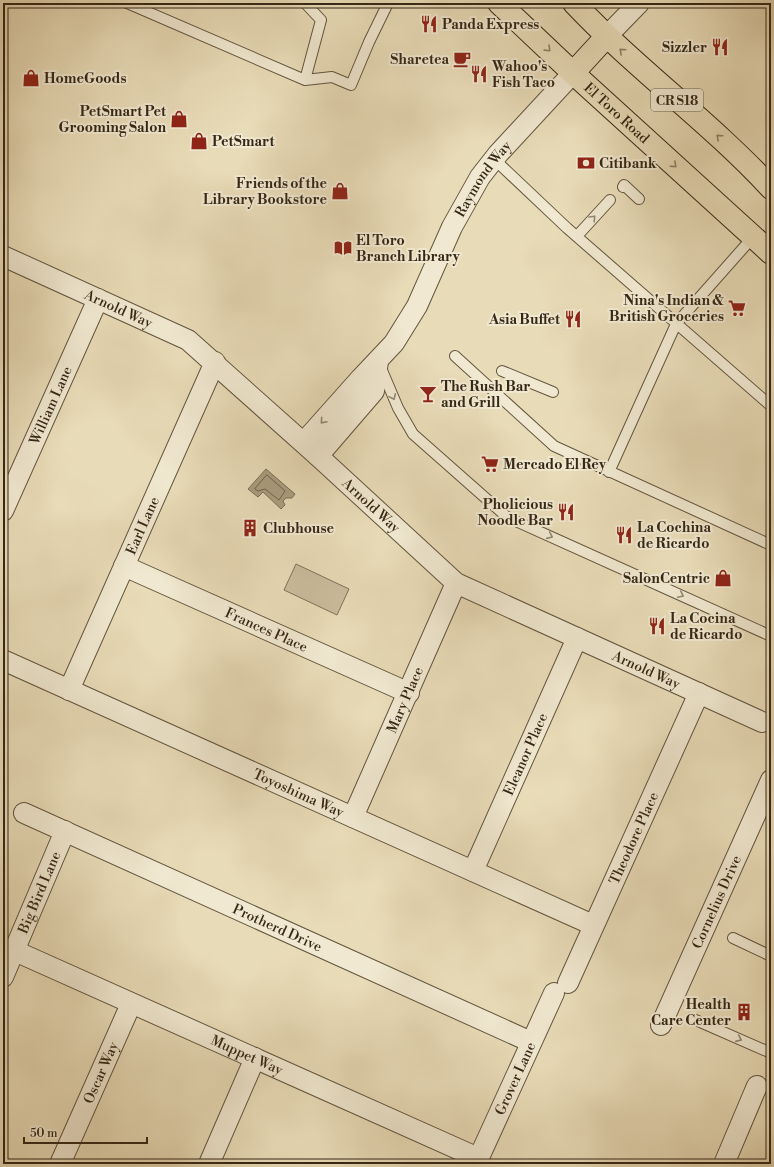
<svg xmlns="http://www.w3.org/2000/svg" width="774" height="1167" font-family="'Libre Bodoni',serif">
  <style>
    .park { fill: #cabc9c; stroke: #807259 }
    .water { fill: #ab9e80; stroke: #7c6e56 }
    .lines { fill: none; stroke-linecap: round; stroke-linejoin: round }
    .shore { stroke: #70624b; stroke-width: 1 }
    .lane-casing { stroke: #62543e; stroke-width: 12 }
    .street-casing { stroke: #62543e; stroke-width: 22 }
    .primary-casing { stroke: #352716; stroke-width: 24 }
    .lane { stroke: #f0e8d0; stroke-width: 10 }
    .street { stroke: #f0e8d0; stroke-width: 20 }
    .primary { stroke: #e8dbb7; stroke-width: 22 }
    .oneway { stroke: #8e8166 }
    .oneway2 { stroke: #928873 }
    .labels { text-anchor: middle; stroke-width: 4; stroke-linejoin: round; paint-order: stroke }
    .shield { fill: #f0e8d0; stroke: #6d614e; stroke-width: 1 }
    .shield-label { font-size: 13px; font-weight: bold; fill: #352716 }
    .poi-label { font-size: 14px; font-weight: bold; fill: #352716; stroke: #f0e8d0; text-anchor: start }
    .street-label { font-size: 14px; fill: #352716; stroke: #f0e8d0 }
  </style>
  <rect width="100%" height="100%" fill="#e8dbb7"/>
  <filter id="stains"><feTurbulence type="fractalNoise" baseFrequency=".005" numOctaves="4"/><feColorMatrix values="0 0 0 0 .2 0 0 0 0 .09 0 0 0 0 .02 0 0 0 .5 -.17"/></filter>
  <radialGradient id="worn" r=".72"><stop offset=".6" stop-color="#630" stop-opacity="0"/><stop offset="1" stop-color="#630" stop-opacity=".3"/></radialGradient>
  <path class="park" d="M296,564l53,25 -12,26 -53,-25z"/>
  <path class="water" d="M266,469l29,25 -3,4h-6l-3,3 2,4 -4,4 -18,-17 -5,5 -10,-8z"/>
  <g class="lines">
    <path class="shore" d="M267,475l18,16 -6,9 -14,-11 -7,2 -3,-2z"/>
    <g class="lane-casing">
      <path id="lane" d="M127,3l178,77
        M305,3l16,17 -16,60 27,-3 19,8 18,-43 19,-39
        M494,159l73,69 204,178
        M623,187l1,-2 15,14
        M577,236l33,-36
        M455,356l99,90 217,99
        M381,368l17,40 15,26 94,83 264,119
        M502,371l51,21
        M609,472l67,-148 77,-87
        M733,938l38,18
        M691,1018l80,35"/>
    </g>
    <g class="street-casing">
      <g id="street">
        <path d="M606,37l33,-34"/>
        <path id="s1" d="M3,256l185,84 130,116 138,127 306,139"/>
        <path id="s2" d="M304,442l57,-64 33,-35 23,-37 35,-79 28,-50 18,-23 75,-81"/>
        <path d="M318,456l56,-65 4,-30"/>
        <path id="s3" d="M3,511l95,-212"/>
        <path id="s4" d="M124,566l285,127"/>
        <path id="s5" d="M3,660l590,265"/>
        <path id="s6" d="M69,690l146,-328"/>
        <path id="s7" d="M24,813l507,229"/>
        <path id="s8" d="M353,817l103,-234"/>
        <path id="s9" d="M473,871l104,-233"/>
        <path id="s10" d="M15,951l463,207"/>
        <path id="s11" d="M3,977l62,-146"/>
        <path id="s12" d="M568,983l131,-290"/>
        <path id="s13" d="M661,1025l110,-245"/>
        <path id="s14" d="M60,1164l71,-160"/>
        <path d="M209,1164l46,-106"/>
        <path id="s15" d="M476,1164l78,-171"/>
        <path d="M724,1164l33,-78"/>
      </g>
    </g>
    <g class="primary-casing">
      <g id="primary">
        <path id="s16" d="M499,3l74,70 198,180"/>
        <path d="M574,3c62,66 136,119 197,185"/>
        <path d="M573,73l33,-36"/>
      </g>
    </g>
    <use href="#lane" class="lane"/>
    <use href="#street" class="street"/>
    <use href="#primary" class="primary"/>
  </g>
  <defs><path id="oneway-chevron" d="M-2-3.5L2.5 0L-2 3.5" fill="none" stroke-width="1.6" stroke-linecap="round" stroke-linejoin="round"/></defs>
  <g class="oneway">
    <use href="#oneway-chevron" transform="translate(548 49) rotate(44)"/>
    <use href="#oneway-chevron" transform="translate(622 51) rotate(-138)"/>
    <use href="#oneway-chevron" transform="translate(719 137) rotate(-138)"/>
    <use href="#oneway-chevron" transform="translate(674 165) rotate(42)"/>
  </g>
  <g class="oneway2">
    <use href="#oneway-chevron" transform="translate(593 218) rotate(-47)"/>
    <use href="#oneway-chevron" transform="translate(393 397) rotate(66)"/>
    <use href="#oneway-chevron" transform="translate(323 421) rotate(131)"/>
    <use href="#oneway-chevron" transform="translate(550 536) rotate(24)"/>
    <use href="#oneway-chevron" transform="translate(681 595) rotate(25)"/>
    <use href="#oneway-chevron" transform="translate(739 1039) rotate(24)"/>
  </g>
  <defs>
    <g id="restaurant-bare" transform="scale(1.38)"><path d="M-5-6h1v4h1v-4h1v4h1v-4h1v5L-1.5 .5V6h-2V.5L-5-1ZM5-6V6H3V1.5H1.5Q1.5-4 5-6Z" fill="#8f2418" stroke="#f0e8d0" stroke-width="2.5" paint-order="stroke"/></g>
    <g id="cafe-bare" transform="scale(1.38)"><path d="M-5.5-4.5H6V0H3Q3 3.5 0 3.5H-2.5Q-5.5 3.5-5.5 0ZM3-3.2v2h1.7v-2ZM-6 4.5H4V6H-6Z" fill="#8f2418" stroke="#f0e8d0" stroke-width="2.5" paint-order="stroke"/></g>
    <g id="shop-bare" transform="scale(1.38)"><path d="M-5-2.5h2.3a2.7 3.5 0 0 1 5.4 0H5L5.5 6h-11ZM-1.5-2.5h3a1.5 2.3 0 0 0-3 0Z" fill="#8f2418" stroke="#f0e8d0" stroke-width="2.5" paint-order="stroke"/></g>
    <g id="bank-bare" transform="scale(1.38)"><path d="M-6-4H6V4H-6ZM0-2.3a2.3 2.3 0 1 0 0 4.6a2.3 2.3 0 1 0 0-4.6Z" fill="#8f2418" stroke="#f0e8d0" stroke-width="2.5" paint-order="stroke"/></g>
    <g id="library-bare" transform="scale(1.38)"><path d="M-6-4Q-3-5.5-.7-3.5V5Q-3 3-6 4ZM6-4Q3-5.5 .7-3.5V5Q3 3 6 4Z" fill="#8f2418" stroke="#f0e8d0" stroke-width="2.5" paint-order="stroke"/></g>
    <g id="supermarket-bare" transform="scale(1.38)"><path d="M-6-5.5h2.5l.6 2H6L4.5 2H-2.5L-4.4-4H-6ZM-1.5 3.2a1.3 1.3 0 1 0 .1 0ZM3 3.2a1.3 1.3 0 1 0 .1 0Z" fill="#8f2418" stroke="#f0e8d0" stroke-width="2.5" paint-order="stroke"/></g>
    <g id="bar-bare" transform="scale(1.38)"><path d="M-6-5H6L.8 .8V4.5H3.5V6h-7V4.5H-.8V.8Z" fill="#8f2418" stroke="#f0e8d0" stroke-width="2.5" paint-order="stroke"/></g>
    <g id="building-bare" transform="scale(1.38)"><path d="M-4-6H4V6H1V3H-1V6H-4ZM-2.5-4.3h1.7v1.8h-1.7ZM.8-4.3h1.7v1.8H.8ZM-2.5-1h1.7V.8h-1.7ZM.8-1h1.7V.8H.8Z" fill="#8f2418" stroke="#f0e8d0" stroke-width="2.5" paint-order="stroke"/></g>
  </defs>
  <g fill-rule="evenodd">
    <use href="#restaurant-bare" x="429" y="24"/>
    <use href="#restaurant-bare" x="720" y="47"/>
    <use href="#cafe-bare" x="462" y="59"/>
    <use href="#restaurant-bare" x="479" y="74"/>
    <use href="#shop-bare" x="31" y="78"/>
    <use href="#shop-bare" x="179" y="119"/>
    <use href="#shop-bare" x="199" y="141"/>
    <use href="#bank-bare" x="586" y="163"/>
    <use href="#shop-bare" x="340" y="191"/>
    <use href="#library-bare" x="343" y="248"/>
    <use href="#supermarket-bare" x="737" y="308"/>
    <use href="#restaurant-bare" x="573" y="319"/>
    <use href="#bar-bare" x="428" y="394"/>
    <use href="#supermarket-bare" x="490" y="464"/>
    <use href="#restaurant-bare" x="566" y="512"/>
    <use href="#building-bare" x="250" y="528"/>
    <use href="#restaurant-bare" x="624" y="535"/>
    <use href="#shop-bare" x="723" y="578"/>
    <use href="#restaurant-bare" x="657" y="626"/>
    <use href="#building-bare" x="744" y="1012"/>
  </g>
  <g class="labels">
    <rect class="shield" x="651" y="89" width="52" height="22" rx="3"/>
    <g class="shield-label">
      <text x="677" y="105">CR S18</text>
    </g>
    <g class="poi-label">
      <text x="442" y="29">Panda Express</text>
      <text x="707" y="52" text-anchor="end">Sizzler</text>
      <text x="449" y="64" text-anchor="end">Sharetea</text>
      <text x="492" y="71">Wahoo's<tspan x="492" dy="16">Fish Taco</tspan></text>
      <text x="44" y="83">HomeGoods</text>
      <text x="166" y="116" text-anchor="end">PetSmart Pet<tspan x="166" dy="16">Grooming Salon</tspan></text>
      <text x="212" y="146">PetSmart</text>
      <text x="599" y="168">Citibank</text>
      <text x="327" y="188" text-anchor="end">Friends of the<tspan x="327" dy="16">Library Bookstore</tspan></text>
      <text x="356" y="245">El Toro<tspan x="356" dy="16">Branch Library</tspan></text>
      <text x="724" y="305" text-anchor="end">Nina's Indian &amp;<tspan x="724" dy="16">British Groceries</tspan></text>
      <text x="560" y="324" text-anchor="end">Asia Buffet</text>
      <text x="441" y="391">The Rush Bar<tspan x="441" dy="16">and Grill</tspan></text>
      <text x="503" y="469">Mercado El Rey</text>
      <text x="553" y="509" text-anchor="end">Pholicious<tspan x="553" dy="16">Noodle Bar</tspan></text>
      <text x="637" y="532">La Cochina<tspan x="637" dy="16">de Ricardo</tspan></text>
      <text x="263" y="533">Clubhouse</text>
      <text x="710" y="583" text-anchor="end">SalonCentric</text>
      <text x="670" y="623">La Cocina<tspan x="670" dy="16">de Ricardo</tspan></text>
      <text x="731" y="1009" text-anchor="end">Health<tspan x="731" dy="16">Care Center</tspan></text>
    </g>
    <g class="street-label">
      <text dy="5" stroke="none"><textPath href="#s16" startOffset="161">El Toro Road</textPath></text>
      <text dy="5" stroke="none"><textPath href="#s2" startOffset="321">Raymond Way</textPath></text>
      <text dy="5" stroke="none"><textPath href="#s1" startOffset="127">Arnold Way</textPath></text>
      <text dy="5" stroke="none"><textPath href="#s3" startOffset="116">William Lane</textPath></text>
      <text dy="5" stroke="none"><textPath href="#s1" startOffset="450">Arnold Way</textPath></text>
      <text dy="5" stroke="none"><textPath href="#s6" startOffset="180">Earl Lane</textPath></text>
      <text dy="5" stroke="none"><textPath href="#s4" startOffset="156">Frances Place</textPath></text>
      <text dy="5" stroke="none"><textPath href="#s1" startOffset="774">Arnold Way</textPath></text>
      <text dy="5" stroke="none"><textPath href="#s8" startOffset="128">Mary Place</textPath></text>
      <text dy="5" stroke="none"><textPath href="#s9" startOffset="128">Eleanor Place</textPath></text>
      <text dy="5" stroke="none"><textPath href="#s5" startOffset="324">Toyoshima Way</textPath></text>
      <text dy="5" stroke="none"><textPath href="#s12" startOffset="159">Theodore Place</textPath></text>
      <text dy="5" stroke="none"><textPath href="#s11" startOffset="92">Big Bird Lane</textPath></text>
      <text dy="5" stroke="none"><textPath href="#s13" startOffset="135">Cornelius Drive</textPath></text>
      <text dy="5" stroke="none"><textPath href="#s7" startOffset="278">Protherd Drive</textPath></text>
      <text dy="5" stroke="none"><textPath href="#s10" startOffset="254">Muppet Way</textPath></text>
      <text dy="5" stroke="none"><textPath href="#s14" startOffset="100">Oscar Way</textPath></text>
      <text dy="5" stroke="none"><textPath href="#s15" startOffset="94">Grover Lane</textPath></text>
    </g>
  </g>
  <rect width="774" height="1167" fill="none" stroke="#e8dbb7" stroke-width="16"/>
  <rect x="4" y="4" width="766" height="1159" fill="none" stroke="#352716" stroke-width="2"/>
  <rect x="8" y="8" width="758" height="1151" fill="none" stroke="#352716"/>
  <path d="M24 1137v6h123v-6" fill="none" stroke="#352716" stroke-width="2"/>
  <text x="30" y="1137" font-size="12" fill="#352716" stroke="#f0e8d0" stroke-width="3" paint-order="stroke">50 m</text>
  <rect width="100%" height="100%" filter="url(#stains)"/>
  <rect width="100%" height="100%" fill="url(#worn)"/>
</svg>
